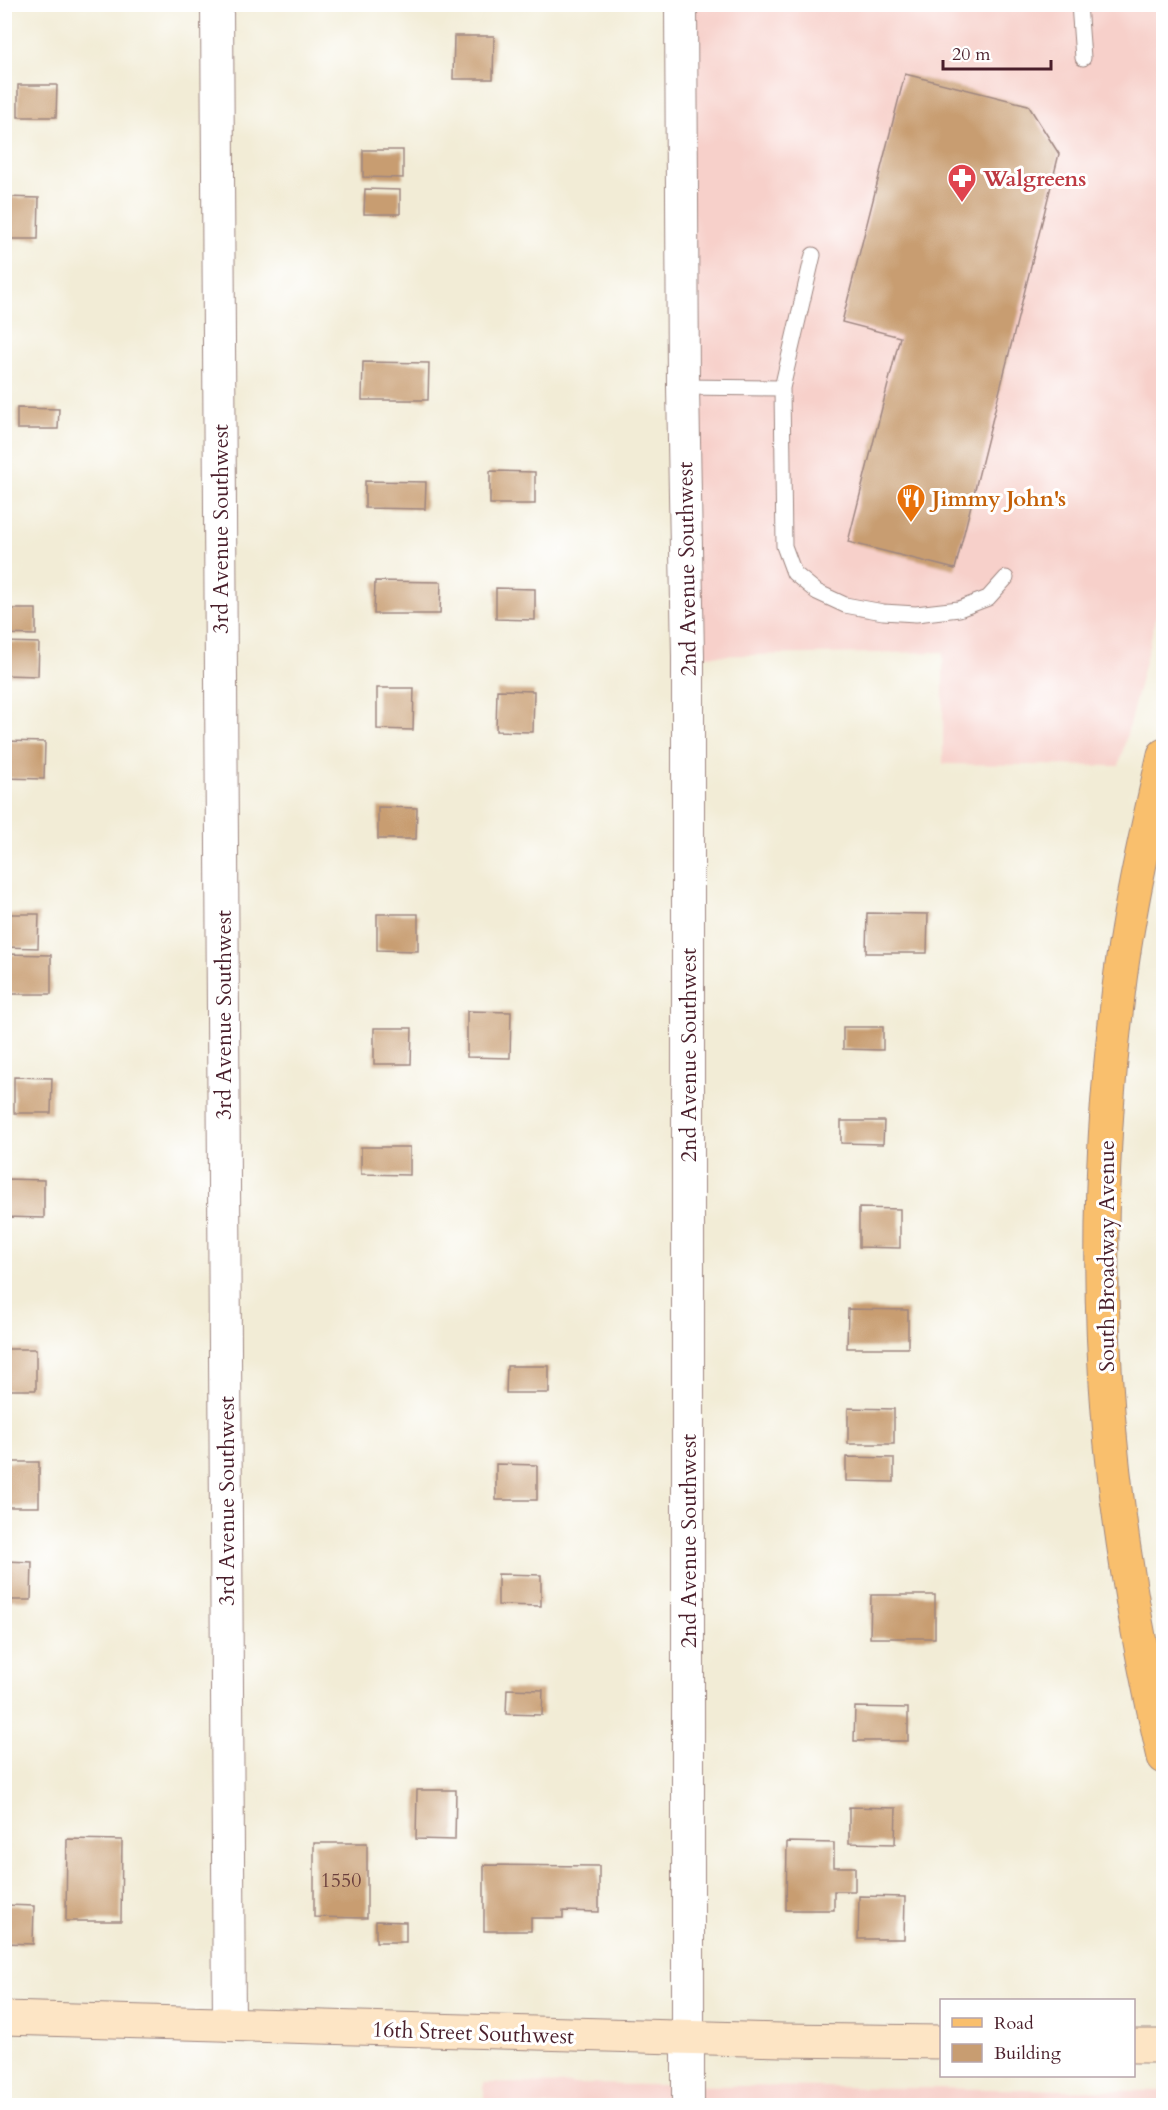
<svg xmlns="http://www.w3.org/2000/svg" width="1168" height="2110" font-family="Cardo,serif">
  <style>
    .built { fill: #f7d0ca }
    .building { fill: #c89d71 }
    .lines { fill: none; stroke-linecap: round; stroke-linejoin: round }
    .lane-casing { stroke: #9e8680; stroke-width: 17 }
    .street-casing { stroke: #9e8680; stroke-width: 34 }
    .secondary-casing { stroke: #9e8680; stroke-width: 35 }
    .primary-casing { stroke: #9e8680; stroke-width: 35 }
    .lane { stroke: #fff; stroke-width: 15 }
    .street { stroke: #fff; stroke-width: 32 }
    .secondary { stroke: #fde5c5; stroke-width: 33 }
    .primary { stroke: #f9bf6d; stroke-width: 33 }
    .labels { text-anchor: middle; stroke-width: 6; stroke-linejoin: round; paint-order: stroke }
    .number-label { font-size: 20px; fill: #6a3e3c }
    .health-label { font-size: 22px; font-weight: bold; fill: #be3a42; stroke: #fff; text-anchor: start }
    .food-label { font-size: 22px; font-weight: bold; fill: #c56008; stroke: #fff; text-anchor: start }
    .street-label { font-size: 22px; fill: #4a1f2b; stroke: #fff }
  </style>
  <rect width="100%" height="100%" fill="#fff"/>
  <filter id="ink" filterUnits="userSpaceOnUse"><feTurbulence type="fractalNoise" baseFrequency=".0167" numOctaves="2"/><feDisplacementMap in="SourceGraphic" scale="12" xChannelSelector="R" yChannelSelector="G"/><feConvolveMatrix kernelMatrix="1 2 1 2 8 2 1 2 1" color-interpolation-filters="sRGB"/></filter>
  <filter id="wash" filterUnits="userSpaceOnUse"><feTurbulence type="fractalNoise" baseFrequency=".008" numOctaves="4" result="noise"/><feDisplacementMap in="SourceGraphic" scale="24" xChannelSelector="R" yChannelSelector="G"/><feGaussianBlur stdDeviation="1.35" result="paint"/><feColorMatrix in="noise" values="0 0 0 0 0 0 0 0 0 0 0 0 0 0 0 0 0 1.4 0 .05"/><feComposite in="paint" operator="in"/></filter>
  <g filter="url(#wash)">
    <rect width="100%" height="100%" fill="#f2ecd6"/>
    <path class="built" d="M681,5h482v584l-44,177 -176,-2v-112l-254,4z
      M484,2083l680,8 -1,15h-679z"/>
    <g id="blocks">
      <path class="building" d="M454,36h40l-1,43h-40z
        M905,74l123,31 31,49 -104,415 -107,-27 52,-205 -58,-15z
        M18,85h39l-1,32h-38z
        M363,150h40v28l-40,-1z
        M365,189l35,1v24h-36z
        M5,197l34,1 -1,41h-33z
        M363,362l66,1 -1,37h-66z
        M17,408l42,1 -1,20h-41z
        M490,471l45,1v32h-45z
        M365,481l61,1 -1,27 -60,-1z
        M375,581l66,1 -1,32h-66z
        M496,588l39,1v31l-39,-1z
        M4,609h32v26l-32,-1z
        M4,642l35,1 -1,33 -34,-1z
        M377,688h37l-1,42 -36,-1z
        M497,690l37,1 -1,41 -37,-1z
        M4,741l41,1 -1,37 -40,-1z
        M378,807l39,1 -1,31h-38z
        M867,913l61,1 -1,39h-61z
        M4,914h35l-1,34 -34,-1z
        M377,914h41v37l-41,-1z
        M5,954l46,1v39h-46z
        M467,1011l44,1 -1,46 -43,-1z
        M843,1027h40v23l-40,-1z
        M374,1028h38l-1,36h-37z
        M14,1077l38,1 -1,35h-37z
        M841,1121h43l-1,23 -42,-1z
        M361,1147h49v28l-49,-1z
        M5,1179l39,1v38l-39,-1z
        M859,1208l41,1v39l-41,-1z
        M848,1309l60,1v38h-61z
        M4,1349h32v41h-32z
        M507,1366h42v27h-43z
        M848,1408l46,1v35h-46z
        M846,1457l48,1v24l-48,-1z
        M4,1462h35v45h-35z
        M496,1464l41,1v35h-41z
        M4,1561l28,1 -1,38h-27z
        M498,1574l43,1v31l-43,-1z
        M871,1595h64v43h-65z
        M507,1689l36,1 -1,25 -36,-1z
        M855,1707l53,1v33h-54z
        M417,1790h39l-1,50 -39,-1z
        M849,1807l47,1 -1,36 -46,-1z
        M67,1839l55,1 -1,81h-55z
        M787,1842l47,1v24h21v24h-21v19h-48z
        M314,1843h53v75l-53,-1z
        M484,1865l115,1v46l-36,-1v7h-32v13h-47z
        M859,1896l46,1 -1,42h-46z
        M5,1905l29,1 -1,38 -28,-1z
        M376,1921l30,1v20h-30z"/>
    </g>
  </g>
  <g filter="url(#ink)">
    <use href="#blocks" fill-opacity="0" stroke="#9e8680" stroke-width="1.5"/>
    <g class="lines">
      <g class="lane-casing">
        <path id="lane" d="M1079,4l4,54
          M813,255l-31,133 2,158 10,27 23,19 28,13 38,7 33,2 43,-5 29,-11 18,-20
          M683,387l99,1"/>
      </g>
      <g class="street-casing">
        <path id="street" d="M217,4l12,2021
          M681,4l2,383 5,269v1450"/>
      </g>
      <g class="secondary-casing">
        <path id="secondary" d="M4,2018l778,22 160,2
          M1134,2046h30"/>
      </g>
      <g class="primary-casing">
        <path id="primary" d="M1164,755c-19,83 -38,165 -47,250 -16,134 -20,271 -9,406 9,116 30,232 56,346"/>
      </g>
      <use href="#lane" class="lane"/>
      <use href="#street" class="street"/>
      <use href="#secondary" class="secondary"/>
      <use href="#primary" class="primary"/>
    </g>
  </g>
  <defs>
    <g id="pharmacy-pin" transform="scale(1.5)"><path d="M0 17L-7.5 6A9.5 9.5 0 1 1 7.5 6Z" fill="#e0444e" stroke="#fff"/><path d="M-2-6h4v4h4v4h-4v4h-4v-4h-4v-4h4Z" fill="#fff"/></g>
    <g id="restaurant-pin" transform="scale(1.5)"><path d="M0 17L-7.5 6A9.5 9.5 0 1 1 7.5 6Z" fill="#e8710a" stroke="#fff"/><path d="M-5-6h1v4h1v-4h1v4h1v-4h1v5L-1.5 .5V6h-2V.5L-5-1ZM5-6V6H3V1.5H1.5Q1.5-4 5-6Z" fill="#fff"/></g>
  </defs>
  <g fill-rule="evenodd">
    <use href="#pharmacy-pin" x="962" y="178"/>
    <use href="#restaurant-pin" x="911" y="498"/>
  </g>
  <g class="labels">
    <g class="number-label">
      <text x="341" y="1887">1550</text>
    </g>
    <g class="health-label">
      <text x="983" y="186">Walgreens</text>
    </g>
    <g class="food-label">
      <text x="932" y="506">Jimmy John's</text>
    </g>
    <g class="street-label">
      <text transform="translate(220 529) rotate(-90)" y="8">3rd Avenue Southwest</text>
      <text transform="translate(686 569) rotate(-91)" y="8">2nd Avenue Southwest</text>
      <text transform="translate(223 1015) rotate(-90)" y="8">3rd Avenue Southwest</text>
      <text transform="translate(688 1055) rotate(-90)" y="8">2nd Avenue Southwest</text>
      <text transform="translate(1106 1256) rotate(-90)" y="8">South Broadway Avenue</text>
      <text transform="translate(226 1501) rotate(-90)" y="8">3rd Avenue Southwest</text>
      <text transform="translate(688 1541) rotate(-90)" y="8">2nd Avenue Southwest</text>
      <text transform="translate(473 2032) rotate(2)" y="8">16th Street Southwest</text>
    </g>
  </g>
  <rect width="1168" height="2110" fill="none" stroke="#fff" stroke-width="24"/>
  <rect x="940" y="1999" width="195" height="78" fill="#ffffff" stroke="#b7a5aa" stroke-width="1.5"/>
  <rect x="952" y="2018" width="30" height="9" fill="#f9bf6d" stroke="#b7a5aa" stroke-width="1.5"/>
  <text x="994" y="2029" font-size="18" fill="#4a1f2b">Road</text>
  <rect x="952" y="2044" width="30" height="18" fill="#c89d71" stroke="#b7a5aa" stroke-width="1.5"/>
  <text x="994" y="2059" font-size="18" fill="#4a1f2b">Building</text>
  <path d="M943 60v9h108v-9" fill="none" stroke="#4a1f2b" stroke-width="3"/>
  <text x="952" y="60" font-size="18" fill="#4a1f2b" stroke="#ffffff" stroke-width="4.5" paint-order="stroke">20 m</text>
</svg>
